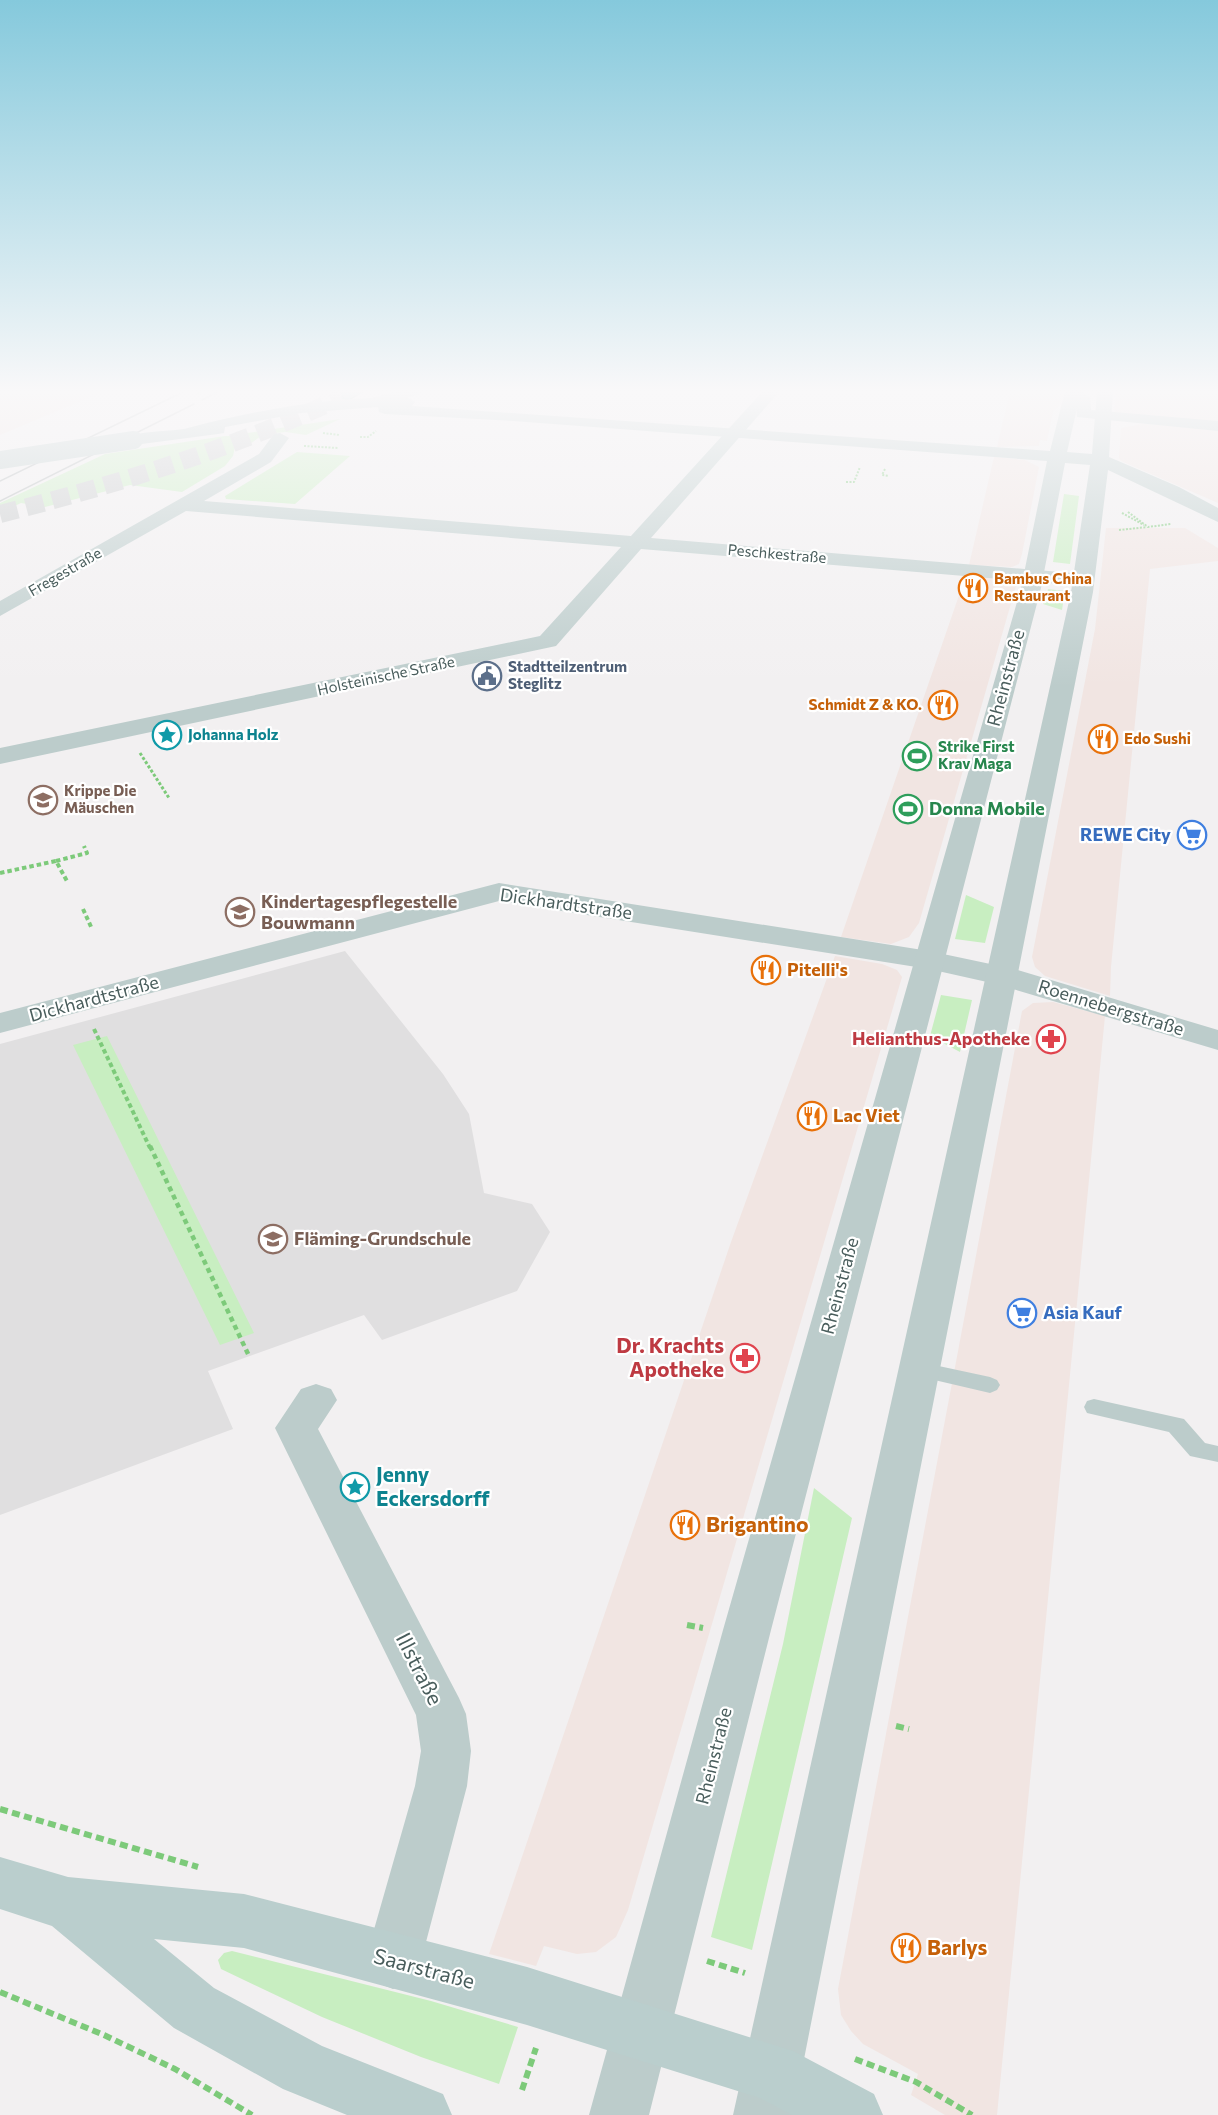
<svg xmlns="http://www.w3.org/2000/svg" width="1218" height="2115" font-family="Commissioner,sans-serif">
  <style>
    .commercial { fill: #f1e5e2 }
    .education { fill: #e0dfe0 }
    .green { fill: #c8eec1 }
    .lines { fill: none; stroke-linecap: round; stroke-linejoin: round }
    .motorway-tunnel { stroke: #c8cbcc; stroke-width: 18; stroke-dasharray: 18 9; stroke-linecap: butt }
    .motorway-casing { stroke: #75a8a7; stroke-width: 3 }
    .path-far4 { stroke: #7dca7a; stroke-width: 2; stroke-dasharray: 2 1.5; stroke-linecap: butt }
    .path-far3 { stroke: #7dca7a; stroke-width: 3; stroke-dasharray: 3 2; stroke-linecap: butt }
    .path-far2 { stroke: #7dca7a; stroke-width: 4; stroke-dasharray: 4.5 3; stroke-linecap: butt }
    .path-far1 { stroke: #7dca7a; stroke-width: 4.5; stroke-dasharray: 5 4; stroke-linecap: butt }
    .path { stroke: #7dca7a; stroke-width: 6; stroke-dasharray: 8 4.5; stroke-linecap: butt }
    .service { fill: #bccccb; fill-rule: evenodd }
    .minor { fill: #bccccb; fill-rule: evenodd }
    .tertiary { fill: #bccccb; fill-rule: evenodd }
    .secondary { fill: #bacecd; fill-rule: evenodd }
    .motorway { fill: #8abdbb; fill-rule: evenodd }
    .tram { stroke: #b3b9ba; stroke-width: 1.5 }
    .tertiary-bridge { stroke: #bccccb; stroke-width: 18 }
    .labels { text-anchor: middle; stroke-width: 4.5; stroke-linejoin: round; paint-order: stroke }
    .far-street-label { font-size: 15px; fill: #495d5c; stroke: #fff }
    .far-food-label { font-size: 15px; font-weight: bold; fill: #c56008; stroke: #fff; text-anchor: start }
    .far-service-label { font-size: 15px; font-weight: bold; fill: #4e5e75; stroke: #fff; text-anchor: start }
    .far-culture-label { font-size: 15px; font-weight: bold; fill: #0d838f; stroke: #fff; text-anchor: start }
    .far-leisure-label { font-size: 15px; font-weight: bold; fill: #27864d; stroke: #fff; text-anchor: start }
    .far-education-label { font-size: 15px; font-weight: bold; fill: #785e54; stroke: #fff; text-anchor: start }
    .street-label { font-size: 18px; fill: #495d5c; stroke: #fff }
    .leisure-label { font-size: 18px; font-weight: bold; fill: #27864d; stroke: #fff; text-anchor: start }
    .shop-label { font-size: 18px; font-weight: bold; fill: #366cbe; stroke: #fff; text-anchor: end }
    .education-label { font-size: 18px; font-weight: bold; fill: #785e54; stroke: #fff; text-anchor: start }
    .food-label { font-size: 18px; font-weight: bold; fill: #c56008; stroke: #fff; text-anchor: start }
    .health-label { font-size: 18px; font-weight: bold; fill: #be3a42; stroke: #fff; text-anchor: end }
    .near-health-label { font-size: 21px; font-weight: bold; fill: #be3a42; stroke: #fff; text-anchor: end }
    .near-culture-label { font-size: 21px; font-weight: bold; fill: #0d838f; stroke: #fff; text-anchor: start }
    .near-food-label { font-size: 21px; font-weight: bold; fill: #c56008; stroke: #fff; text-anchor: start }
    .near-street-label { font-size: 21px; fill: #495d5c; stroke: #fff }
  </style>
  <rect width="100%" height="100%" fill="#f2f0f1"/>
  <path class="commercial" d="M0,391h105l-105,44z
    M1010,391h55l-3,11 -9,10 -6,29 -7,-1 -1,6 -42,1z
    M1116,391h102v32l-104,-8z
    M1143,424l75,5v74l-97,-42 -2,-3 2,-30z
    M994,457l31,3 14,7 -17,87 -3,10 -7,3 -43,-2z
    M1106,528h79l33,20v13l-68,8 -39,398 -1,29 -65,-20 -10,-9 -3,-10 63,-328z
    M966,575l39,4 8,2 3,5 -97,337 -10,14 -18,7 -50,-7z
    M835,956l47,8 15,6 5,7 -274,933 -12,27 -20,15 -19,2 -33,-8 -8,20 -47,-12 242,-712z
    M1053,1002l52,14 -44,451 -64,648h-52l-34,-20 7,-21 -55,-30 -12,-13 -10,-16 -3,-26 184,-978 11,-8z"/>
  <path class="education" d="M345,951l98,123 26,40 15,79 48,11 18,28 -33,59 -135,49 -18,-25 -156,56 25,58 -233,86v-471z"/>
  <path class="green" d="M340,419l-34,16 -20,-3 -22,2 -17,12 -6,-12z
    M225,436h5l5,11 -2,9 -8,10 -43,26 -52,-7 -85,22 -24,-4 -21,10v-10l105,-49z
    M297,452l53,4 -55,48 -69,-5 -1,-3z
    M1064,494l15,2 -9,68 -17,-2z
    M1048,589l17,2 -3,19 -19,-6z
    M966,895l28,12 -9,36 -30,-4z
    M941,995l31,5 -12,52 -30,-16z
    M107,1036l147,297 -34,12 -147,-300z
    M814,1488l38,30 -100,432 -41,-13 72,-293z
    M232,1951l199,50 87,26 -19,57 -78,-27 -99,-40 -101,-48 -3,-9 6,-7z"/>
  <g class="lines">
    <path class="motorway-tunnel" d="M0,514c120,-30 237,-67 349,-120"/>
    <g class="motorway-casing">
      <path id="motorway" d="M343,391h20l-14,8 -6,-2z"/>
    </g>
    <path class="path-far4" d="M197,394l5,-3
      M323,433l17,2
      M360,437h8l8,-6
      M304,446l34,2
      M885,469l-3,6 7,1
      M846,482h8l6,-15
      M1128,512l20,15 23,-3
      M1122,513l22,12
      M1119,530l28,-3"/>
    <path class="path-far3" d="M140,753l29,45"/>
    <path class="path-far2" d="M56,861l31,-8 -3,-7
      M0,873l56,-12 12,22
      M83,909l9,20
      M94,1029l56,119"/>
    <path class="path-far1" d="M150,1146l99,210"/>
    <path class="path" d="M687,1625l16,3
      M896,1726l13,3
      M0,1809l198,58
      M707,1961l38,12
      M0,1992l104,43 71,34 77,46
      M855,2059l61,23 56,33
      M522,2090l14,-42"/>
    <path class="service" d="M920,1362l70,15 7,3 3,5 -3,5 -7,3 -77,-18 -3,-5 3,-5z
      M1094,1399l90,20 21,24 13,3v16l-28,-6 -21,-24 -82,-19 -3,-6 3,-6z"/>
    <path class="minor" d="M395,391h27l-2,3 -45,13 -8,-5 2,-3z
      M763,391h17l-129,147 433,36 7,2 3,4 -3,4 -7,2 -443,-37 -85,97 -556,118v-16l540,-112 81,-89 -435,-36 -186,105v-15l259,-147 15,-20 6,-1 9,5 -18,24 -67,39 427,35z
      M1066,391h15l9,6 1,13 127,11v10l-141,-14 -1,-15 -9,-6z
      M499,883l430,68 85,18 204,61v20l-222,-66 -67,-15 -430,-68 -499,132v-20z
      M316,1384l15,5 6,11 -19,29 141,269 7,16 5,37 -4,35 -46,175 -8,20 -20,8 -20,-8 -8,-20 50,-175 6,-35 -5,-36 -141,-287 26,-39z"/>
    <path class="tertiary" d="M1065,391h16l-14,61 25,2 5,-63h16l-4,66 70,30 39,21v14l-110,-52 -15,122 -300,1523h-60l338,-1523 19,-127 -25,-2 -24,125 -270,1042 -122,485h-60l134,-485 298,-1042 26,-127 -534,-40 -128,-7 -6,-2 -1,-5 -77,6 -76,14 -1,6 -6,1 -84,11 -9,-5c8,-10 49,-8 63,-12 72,-19 143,-31 219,-31l8,5 -3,4 638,45z"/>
    <path class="secondary" d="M0,1857l68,20 176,17 283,73 266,84 81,43 9,21h-91l-32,-17 -233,-73 -283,-77 -90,-9 60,49 108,58 121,48 9,21h-105l-64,-26 -109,-61 -122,-102 -52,-17z"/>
    <use href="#motorway" class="motorway"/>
    <path class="tram" d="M202,400l17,-9
      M0,481l185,-90
      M0,501l194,-97"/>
    <path class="tertiary-bridge" d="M0,460l134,-20"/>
  </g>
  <linearGradient id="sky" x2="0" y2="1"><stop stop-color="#85c9dc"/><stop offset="0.57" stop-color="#f9f8f9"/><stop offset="1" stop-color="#f9f8f9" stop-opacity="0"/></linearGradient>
  <rect width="1218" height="687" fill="url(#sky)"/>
  <defs>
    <g id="restaurant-ring" transform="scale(1.5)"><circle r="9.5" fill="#fff" stroke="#e8710a" stroke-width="1.5"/><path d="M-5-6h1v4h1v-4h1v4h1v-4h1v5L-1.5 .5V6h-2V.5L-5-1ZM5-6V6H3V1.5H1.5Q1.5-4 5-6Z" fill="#e8710a"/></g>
    <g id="civic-ring" transform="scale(1.5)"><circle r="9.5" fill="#fff" stroke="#5c6f8a" stroke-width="1.5"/><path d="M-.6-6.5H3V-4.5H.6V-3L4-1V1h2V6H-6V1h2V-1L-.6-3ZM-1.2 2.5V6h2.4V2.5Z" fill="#5c6f8a"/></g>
    <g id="sight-ring" transform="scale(1.5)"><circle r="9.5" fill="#fff" stroke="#0f9aa8" stroke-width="1.5"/><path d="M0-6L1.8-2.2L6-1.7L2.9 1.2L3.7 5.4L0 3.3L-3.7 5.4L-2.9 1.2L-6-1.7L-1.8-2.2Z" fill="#0f9aa8"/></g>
    <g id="stadium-ring" transform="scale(1.5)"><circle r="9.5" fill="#fff" stroke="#2e9e5b" stroke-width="1.5"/><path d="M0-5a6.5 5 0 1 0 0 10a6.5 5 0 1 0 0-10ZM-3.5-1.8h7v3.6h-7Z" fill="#2e9e5b"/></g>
    <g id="school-ring" transform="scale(1.5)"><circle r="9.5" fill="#fff" stroke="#8d6e63" stroke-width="1.5"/><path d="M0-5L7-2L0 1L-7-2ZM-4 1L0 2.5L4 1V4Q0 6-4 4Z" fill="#8d6e63"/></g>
    <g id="supermarket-ring" transform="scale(1.5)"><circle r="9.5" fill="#fff" stroke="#3f7fe0" stroke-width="1.5"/><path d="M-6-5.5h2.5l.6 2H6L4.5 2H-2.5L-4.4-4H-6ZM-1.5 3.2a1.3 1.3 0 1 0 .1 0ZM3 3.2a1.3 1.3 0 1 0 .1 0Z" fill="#3f7fe0"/></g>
    <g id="pharmacy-ring" transform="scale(1.5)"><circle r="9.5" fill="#fff" stroke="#e0444e" stroke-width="1.5"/><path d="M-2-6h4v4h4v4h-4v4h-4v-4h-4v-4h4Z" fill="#e0444e"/></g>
  </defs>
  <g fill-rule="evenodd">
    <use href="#restaurant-ring" x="973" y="588"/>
    <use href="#civic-ring" x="487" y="676"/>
    <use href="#restaurant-ring" x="943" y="705"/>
    <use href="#sight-ring" x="167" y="735"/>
    <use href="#restaurant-ring" x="1103" y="739"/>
    <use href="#stadium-ring" x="917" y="756"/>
    <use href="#school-ring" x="43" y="800"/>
    <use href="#stadium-ring" x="908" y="809"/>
    <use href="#supermarket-ring" x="1192" y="835"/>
    <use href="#school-ring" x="240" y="912"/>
    <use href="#restaurant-ring" x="766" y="970"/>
    <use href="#pharmacy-ring" x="1051" y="1039"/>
    <use href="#restaurant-ring" x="812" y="1116"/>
    <use href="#school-ring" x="273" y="1239"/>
    <use href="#supermarket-ring" x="1022" y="1313"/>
    <use href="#pharmacy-ring" x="745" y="1358"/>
    <use href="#sight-ring" x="355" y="1487"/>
    <use href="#restaurant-ring" x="685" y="1525"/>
    <use href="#restaurant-ring" x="906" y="1948"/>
  </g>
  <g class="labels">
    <g class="far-street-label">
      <text transform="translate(777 554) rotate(5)" y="5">Peschkestraße</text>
      <text transform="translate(65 572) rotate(-30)" y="5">Fregestraße</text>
      <text transform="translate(386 676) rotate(-12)" y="5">Holsteinische Straße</text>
    </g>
    <g class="far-food-label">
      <text x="994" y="584">Bambus China<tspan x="994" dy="17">Restaurant</tspan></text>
      <text x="922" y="710" text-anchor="end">Schmidt Z &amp; KO.</text>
      <text x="1124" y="744">Edo Sushi</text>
    </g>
    <g class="far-service-label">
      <text x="508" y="672">Stadtteilzentrum<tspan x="508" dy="17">Steglitz</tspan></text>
    </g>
    <g class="far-culture-label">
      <text x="188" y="740">Johanna Holz</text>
    </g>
    <g class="far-leisure-label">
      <text x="938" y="752">Strike First<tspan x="938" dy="17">Krav Maga</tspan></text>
    </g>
    <g class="far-education-label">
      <text x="64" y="796">Krippe Die<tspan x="64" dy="17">Mäuschen</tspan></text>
    </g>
    <g class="street-label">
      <text transform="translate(1006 678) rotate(-75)" y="6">Rheinstraße</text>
      <text transform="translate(566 904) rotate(8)" y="6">Dickhardtstraße</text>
      <text transform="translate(94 999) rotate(-15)" y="6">Dickhardtstraße</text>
      <text transform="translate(1111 1008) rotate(17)" y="6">Roennebergstraße</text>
      <text transform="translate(840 1286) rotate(-75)" y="6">Rheinstraße</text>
      <text transform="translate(714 1756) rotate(-76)" y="6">Rheinstraße</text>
    </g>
    <g class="leisure-label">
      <text x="929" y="815">Donna Mobile</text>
    </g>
    <g class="shop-label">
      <text x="1171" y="841">REWE City</text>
      <text x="1043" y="1319" text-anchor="start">Asia Kauf</text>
    </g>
    <g class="education-label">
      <text x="261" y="908">Kindertagespflegestelle<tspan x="261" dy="21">Bouwmann</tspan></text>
      <text x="294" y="1245">Fläming-Grundschule</text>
    </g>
    <g class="food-label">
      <text x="787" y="976">Pitelli's</text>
      <text x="833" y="1122">Lac Viet</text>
    </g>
    <g class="health-label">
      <text x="1030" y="1045">Helianthus-Apotheke</text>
    </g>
    <g class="near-health-label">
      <text x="724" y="1353">Dr. Krachts<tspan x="724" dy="24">Apotheke</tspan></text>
    </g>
    <g class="near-culture-label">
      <text x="376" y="1482">Jenny<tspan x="376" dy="24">Eckersdorff</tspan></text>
    </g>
    <g class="near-food-label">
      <text x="706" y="1532">Brigantino</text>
      <text x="927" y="1955">Barlys</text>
    </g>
    <g class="near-street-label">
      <text transform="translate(419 1669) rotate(63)" y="7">Illstraße</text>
      <text transform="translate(424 1969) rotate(15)" y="7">Saarstraße</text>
    </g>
  </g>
</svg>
